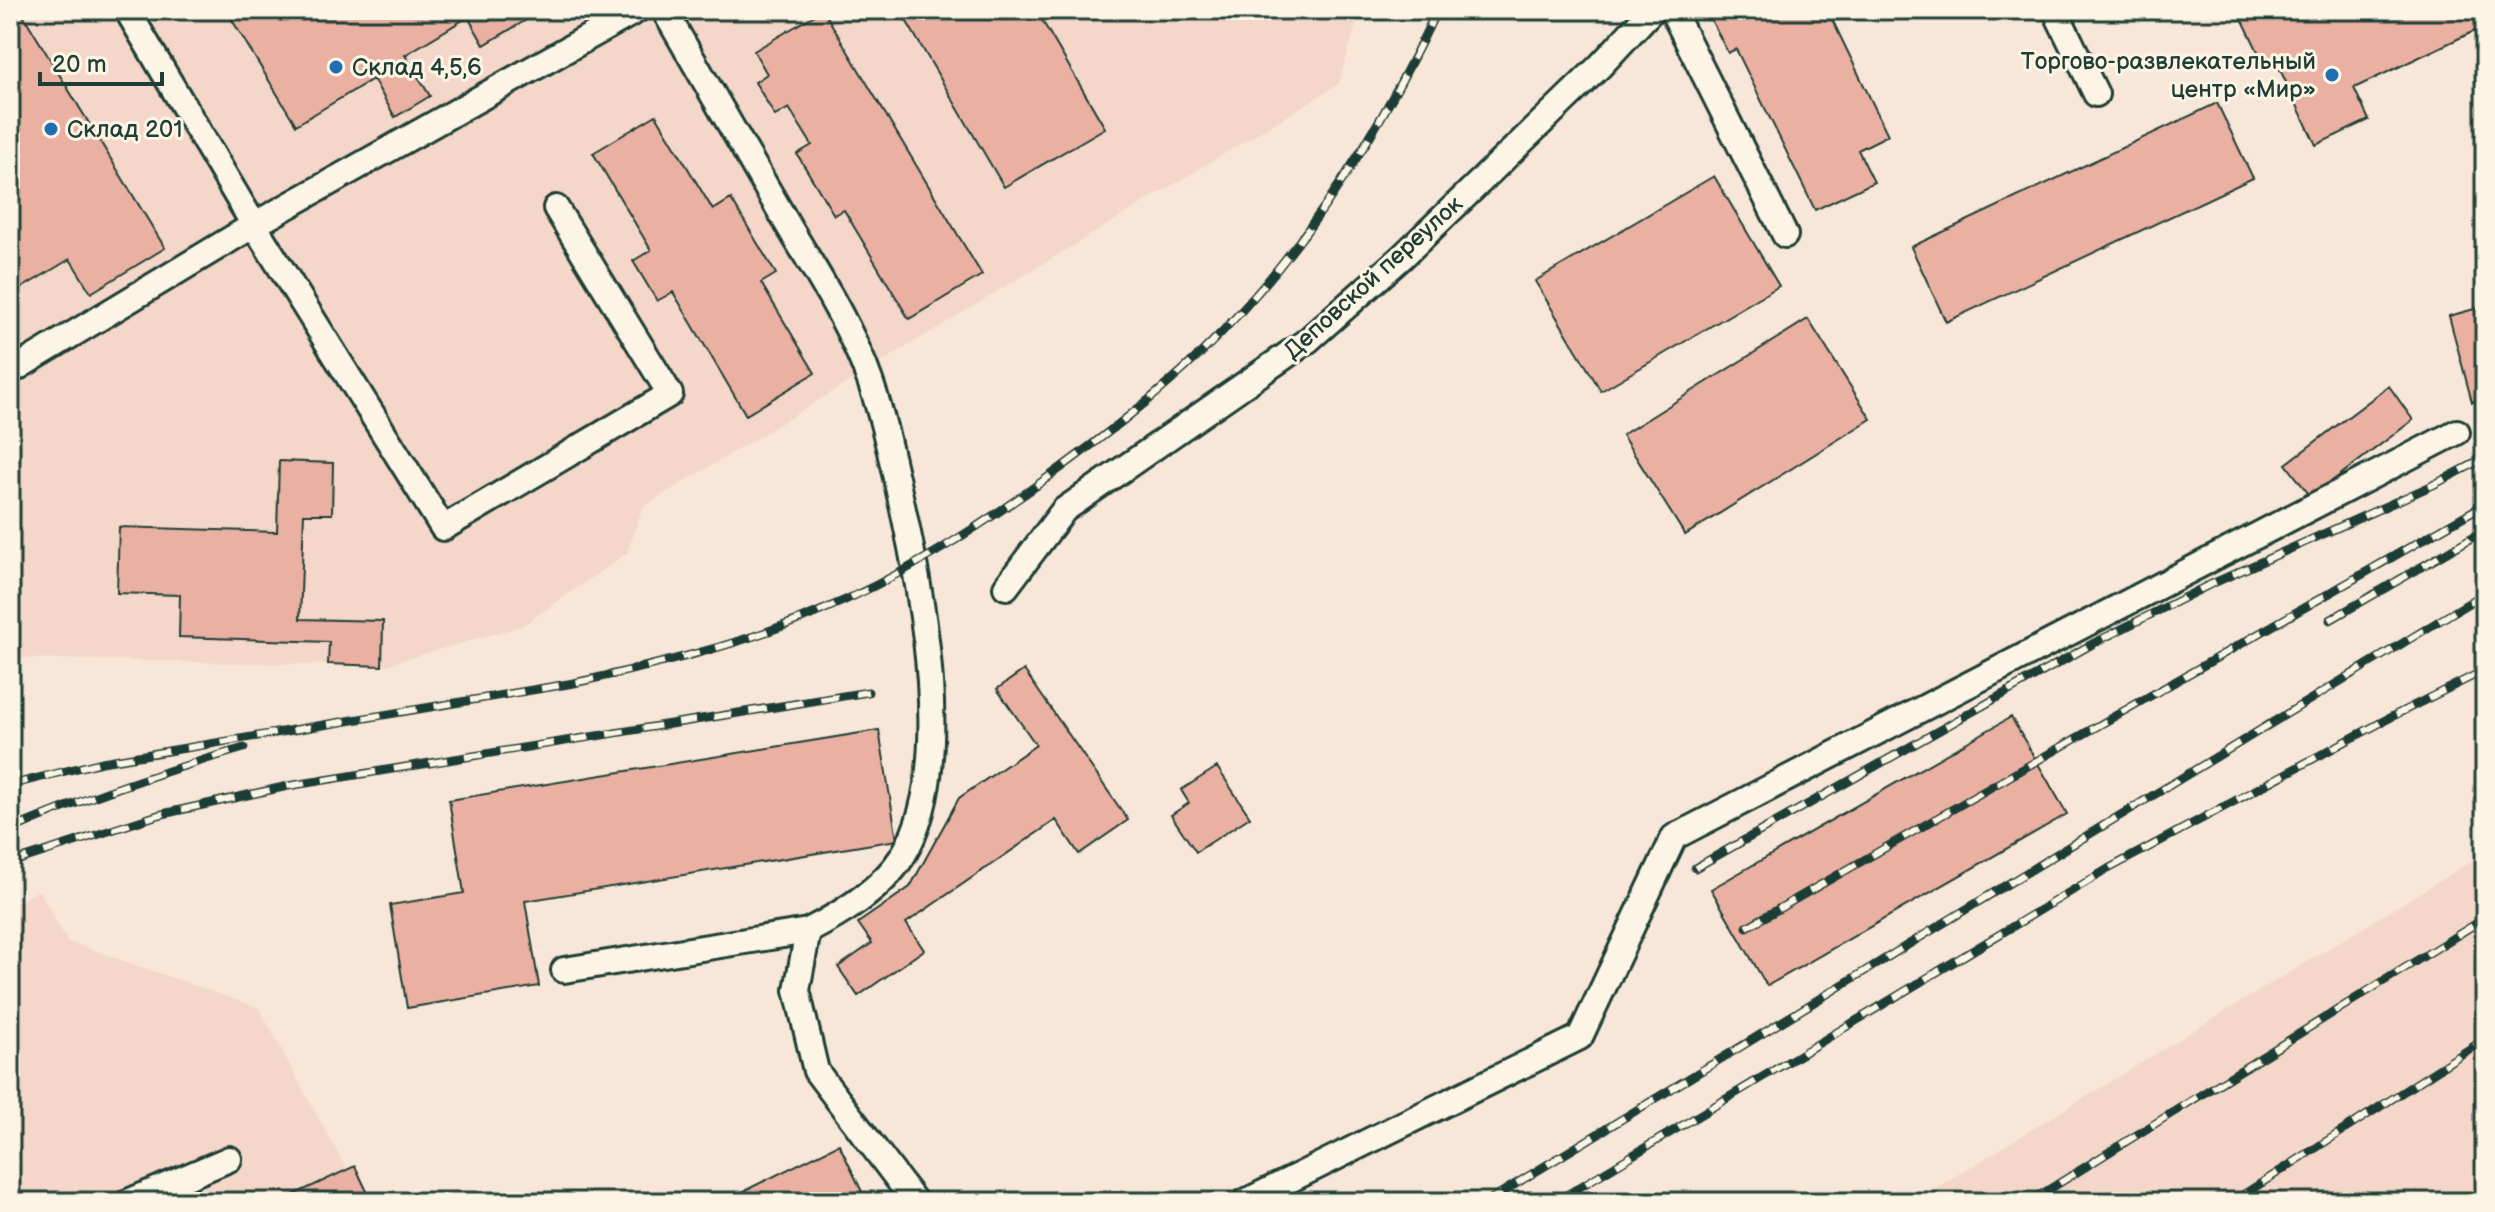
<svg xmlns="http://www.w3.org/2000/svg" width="2495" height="1212" font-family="'Balsamiq Sans',sans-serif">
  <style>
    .built { fill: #f4d7c8 }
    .building { fill: #eab1a2; stroke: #1f3d34; stroke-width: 2 }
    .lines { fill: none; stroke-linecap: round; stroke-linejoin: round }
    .service-casing { stroke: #1f3d34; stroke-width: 30 }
    .service { stroke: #fcf5e5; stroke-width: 24 }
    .rail-casing { stroke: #1f3d34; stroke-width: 9 }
    .rail { stroke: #fcf5e5; stroke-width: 6; stroke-dasharray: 18; stroke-linecap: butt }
    .poi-dot { fill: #1f6fb2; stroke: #fcf5e5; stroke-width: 3 }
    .labels { text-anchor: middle; stroke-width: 6; stroke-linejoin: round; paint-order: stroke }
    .poi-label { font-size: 24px; fill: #1f3d34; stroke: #fcf5e5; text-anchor: start }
    .street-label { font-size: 24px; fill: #1f3d34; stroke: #fcf5e5 }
  </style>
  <rect width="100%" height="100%" fill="#f8e7d8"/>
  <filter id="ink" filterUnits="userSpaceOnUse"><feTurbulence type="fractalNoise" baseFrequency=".0125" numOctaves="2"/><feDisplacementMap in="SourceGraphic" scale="16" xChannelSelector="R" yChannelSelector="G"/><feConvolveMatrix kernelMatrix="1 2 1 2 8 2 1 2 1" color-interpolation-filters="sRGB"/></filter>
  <g filter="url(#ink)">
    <path class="built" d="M10,10h1350l-21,74 -696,423 -16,46 -105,73 -140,40 -372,-8z
      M2485,853v349h-572z
      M39,890l28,51 192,67 105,194h-354v-295z"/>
    <path class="building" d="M10,10h10l145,238 -74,45 -21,-34 -60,36z
      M226,10h317l-59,35 -16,-28 -63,38 25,41 -35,21 -22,-38 -77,46z
      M823,10l159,265 -73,44 -65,-109 -10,5 -37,-61 15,-9 -23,-37 -14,8 -20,-34 12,-8 -13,-23z
      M900,10h136l69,118 -101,59z
      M1706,10h124l-2,1 60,124 -30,15 16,32 -59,28 -79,-161 -8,4z
      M2238,10h247v16l-131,62 15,32 -53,25 -42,-88 -11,5z
      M2217,103l36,75 -307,144 -35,-75z
      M656,115l57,95 18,-11 45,75 -15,9 54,90 -69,42 -73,-123 -16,9 -24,-40 18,-11 -58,-97z
      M1714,176l65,110 -178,105 -66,-110z
      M2485,306v92l-13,4 -23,-86z
      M1808,319l63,100 -186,116 -63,-100z
      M2389,386l24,34 -102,77 -25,-33z
      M279,461l54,2 -1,51h-28l-4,105 83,2 -1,45 -54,-2 1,-22 -150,-5 1,-42 -63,-2 2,-66 158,5z
      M1024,670l104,150 -49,34 -23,-34 -150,103 18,27 -66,46 -20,-29 34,-24 -14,-20 52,-36 49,-89 77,-53 -39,-56z
      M2011,717l56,97 -300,172 -56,-97z
      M879,730l18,110 -372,61 14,85 -132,22 -17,-103 74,-12 -15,-93z
      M1217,767l33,50 -54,35 -25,-37 18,-12 -8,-13z
      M839,1144l28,58h-145z
      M355,1166l17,36h-78l-3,-6z"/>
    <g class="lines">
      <g class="service-casing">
        <path id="service" d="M664,10c41,72 83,143 124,215 24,41 51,82 70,126 21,46 31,96 42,145 22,97 57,273 2,361 -21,33 -61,57 -94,74l-11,59 19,81 99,131
          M1672,10l113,225
          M2055,10l41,84
          M556,208l114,186 -227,134 -189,-303 383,-215
          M10,372l244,-147 -127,-215
          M1006,587l58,-77 243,-169 95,-84 198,-191 52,-56
          M564,970l244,-39
          M128,1202l101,-43
          M1245,1202l335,-165 94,-200 783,-405"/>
      </g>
      <use href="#service" class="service"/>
      <g class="rail-casing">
        <path id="rail" d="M2330,620l155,-90
          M10,785l92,-23 472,-79c82,-18 166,-38 244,-71 82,-34 157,-82 229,-134 53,-39 108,-80 155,-126 100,-98 176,-216 235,-342
          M10,830c76,-33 154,-59 234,-82
          M10,863l148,-48 130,-29 580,-94
          M1695,868l399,-225 113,-57 226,-101 52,-27
          M1747,927l738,-423
          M1486,1202l999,-609
          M1555,1202l553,-333 285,-153 92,-46
          M2029,1202l456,-284
          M2232,1202l253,-163"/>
      </g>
      <use href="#rail" class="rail"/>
    </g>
  </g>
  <g class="poi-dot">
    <circle cx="336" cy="67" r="8"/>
    <circle cx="2332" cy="75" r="8"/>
    <circle cx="51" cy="129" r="8"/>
  </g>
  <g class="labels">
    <g class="poi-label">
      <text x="2316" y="69" text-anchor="end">Торгово-развлекательный<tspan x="2316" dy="28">центр «Мир»</tspan></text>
      <text x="352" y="75">Склад 4,5,6</text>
      <text x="67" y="137">Склад 201</text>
    </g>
    <g class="street-label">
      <text transform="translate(1373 277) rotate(-42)" y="8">Деповской переулок</text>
    </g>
  </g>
  <rect width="2495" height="1212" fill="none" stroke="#fcf5e5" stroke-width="40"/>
  <rect x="20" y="20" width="2455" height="1172" fill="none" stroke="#1f3d34" stroke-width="3" filter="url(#ink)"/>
  <path d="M40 72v12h122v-12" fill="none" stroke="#1f3d34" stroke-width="4"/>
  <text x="52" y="72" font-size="24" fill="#1f3d34" stroke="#fcf5e5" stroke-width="6" paint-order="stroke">20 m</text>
</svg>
